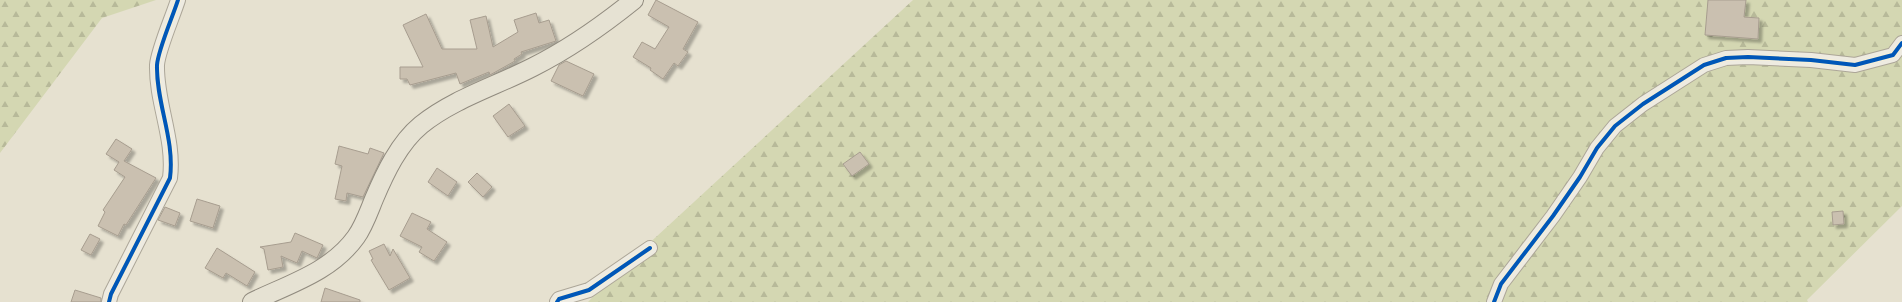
<svg xmlns="http://www.w3.org/2000/svg" width="1902" height="302" font-family="Bitter,serif">
  <style>
    .forest { fill: url(#forest-firs) }
    .building { fill: #cac0b0; stroke: #a79d8f; filter: url(#shadow) }
    .lines { fill: none; stroke-linecap: round; stroke-linejoin: round }
    .minor-casing { stroke: #aca698; stroke-width: 16 }
    .major-casing { stroke: #918b7f; stroke-width: 20 }
    .minor { stroke: #eeebe1; stroke-width: 14 }
    .major { stroke: #e6e2d3; stroke-width: 18 }
    .cycleway-casing { stroke: #f7f0d6; stroke-width: 6 }
    .cycleway { stroke: #0057b8; stroke-width: 4 }
  </style>
  <defs>
    <pattern id="forest-firs" width="22" height="20" patternUnits="userSpaceOnUse"><rect width="22" height="20" fill="#d4d7b2"/><path d="M5 1l3.5 6h-7zM16 11l3.5 6h-7z" fill="#b7b999"/></pattern>
    <filter id="shadow"><feDropShadow dx="3.5" dy="3.5" stdDeviation="1" flood-color="#0004"/></filter>
  </defs>
  <rect width="100%" height="100%" fill="#e6e1d0"/>
  <path class="forest" d="M0,0h156l-54,18 -102,135z
    M913,0h989v206l-95,94 1,2h-1220l17,-18z"/>
  <path class="building" d="M656,0l42,22 -15,27 5,3 -10,14 -4,-3 -11,16 -13,-9 1,-2 -18,-11 9,-15 13,7 14,-22 -21,-12z
    M1708,0h38l-2,17 15,1 -1,21 -53,-4z
    M536,13l3,10 10,-3 7,21 -35,11 1,2 -8,5 1,2 -25,14 -1,-3 -29,12 -4,-11 -46,12 -3,-6h-7v-12h23l-20,-42 23,-11 16,35h35l-7,-29 16,-4 7,31 25,-15 -4,-12z
    M566,61l28,13 -11,22 -32,-15 8,-16z
    M509,104l16,22 -17,11 -15,-21z
    M116,139l16,10 -8,12 32,17 -30,47 -2,-1 -6,12 -20,-10 7,-14 -2,-2 22,-33 -11,-7 5,-8 -13,-8z
    M339,146l29,8 2,-6 14,5 -21,44 -16,-4 -1,8 -11,-2 7,-33 -7,-2z
    M860,152l9,12 -17,12 -9,-12z
    M437,168l20,14 -9,14 -20,-14z
    M477,173l15,14 -9,10 -15,-15z
    M197,199l23,7 -7,22 -23,-7z
    M165,207l15,6 -5,13 -17,-6z
    M1843,211l1,13 -11,1 -1,-13z
    M412,213l19,9 -4,7 20,13 -13,19 -15,-9 3,-5 -22,-11z
    M295,233l28,12 -6,13 -15,-7 -5,12 -16,-7 2,11 -15,3 -4,-21 -4,-2 31,-5z
    M90,234l10,5 -9,16 -10,-5z
    M384,244l6,12 3,-7 17,29 -21,12 -18,-30 2,-1 -4,-8z
    M217,248l38,24 -8,14 -21,-13 -3,5 -18,-10z
    M325,288l35,12v2h-39z
    M75,290l26,8v4h-30z"/>
  <g class="lines">
    <g class="minor-casing">
      <path id="minor" d="M109,302l2,-8 59,-116c5,-39 -14,-75 -13,-113 1,-15 16,-49 21,-65
        M557,302l2,-3 30,-9 61,-42
        M1494,302l7,-18 52,-68 27,-39 17,-29 18,-22 28,-22 61,-39 22,-7 22,-1 63,3 44,5 38,-10 9,-12"/>
    </g>
    <g class="major-casing">
      <path id="major" d="M252,302c37,-18 79,-30 104,-65 8,-11 13,-26 18,-38 11,-26 25,-56 47,-74 32,-26 75,-39 112,-58 36,-18 70,-42 101,-67"/>
    </g>
    <use href="#minor" class="minor"/>
    <use href="#major" class="major"/>
    <g class="cycleway-casing">
      <path id="cycleway" d="M109,302l2,-8 59,-116c5,-39 -14,-75 -13,-113 1,-15 16,-49 21,-65
        M557,302l2,-3 30,-9 61,-42
        M1494,302l7,-18 52,-68 27,-39 17,-29 18,-22 28,-22 61,-39 22,-7 22,-1 63,3 44,5 38,-10 9,-12"/>
    </g>
    <use href="#cycleway" class="cycleway"/>
  </g>
</svg>
